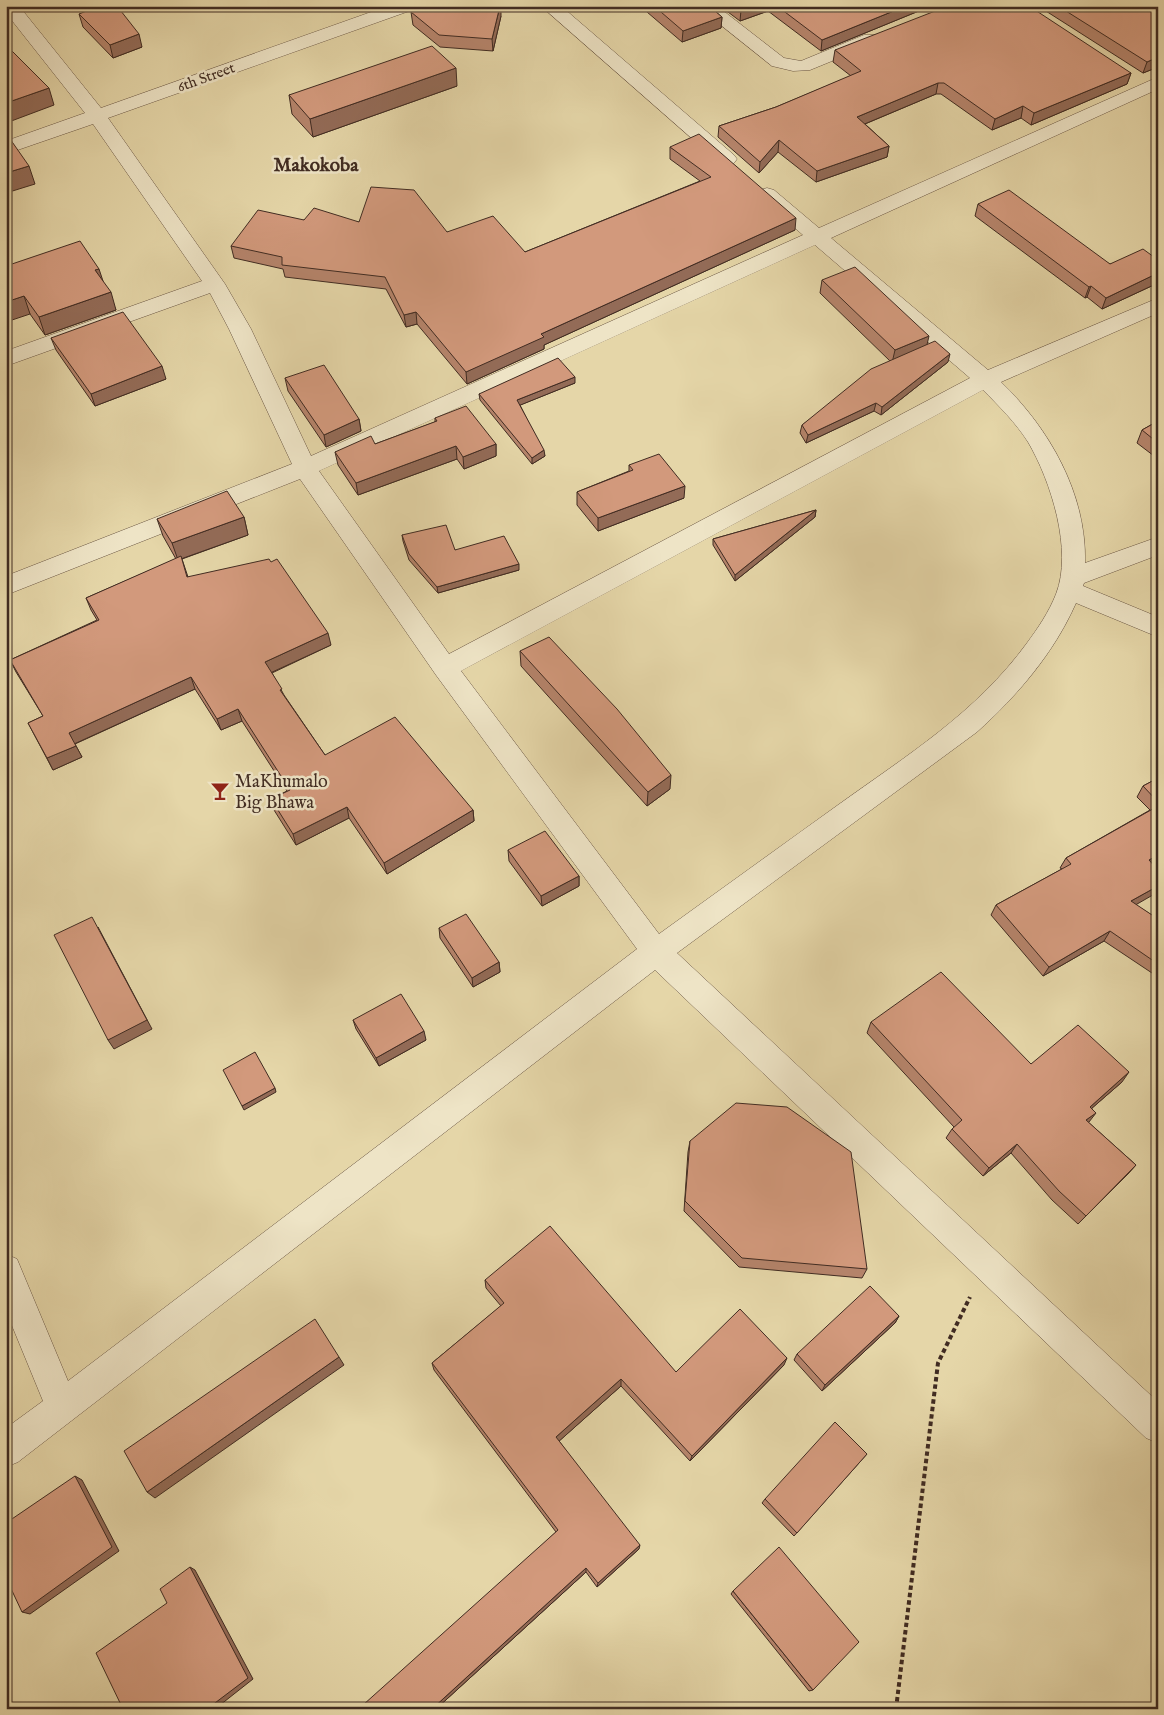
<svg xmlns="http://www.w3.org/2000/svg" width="1164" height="1715" font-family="'IM FELL English',serif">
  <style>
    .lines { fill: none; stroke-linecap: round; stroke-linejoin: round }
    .minor-casing { stroke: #6a5644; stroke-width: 1 }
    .path { stroke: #412c22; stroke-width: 4; stroke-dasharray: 4.5 3; stroke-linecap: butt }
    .minor { fill: #eee4c6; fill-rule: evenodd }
    .wall { fill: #b5846b; stroke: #412c22 }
    .shaded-wall { fill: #936b57; stroke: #412c22 }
    .building { fill: #d2997c; stroke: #412c22 }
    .labels { text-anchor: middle; stroke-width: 5; stroke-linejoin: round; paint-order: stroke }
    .far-street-label { font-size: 15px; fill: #412c22; stroke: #eee4c6 }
    .poi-label { font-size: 18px; fill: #412c22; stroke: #eee4c6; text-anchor: start }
    .far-district-label { font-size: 19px; font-weight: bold; fill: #412c22; stroke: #eee4c6 }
  </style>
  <rect width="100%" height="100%" fill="#e5d6a8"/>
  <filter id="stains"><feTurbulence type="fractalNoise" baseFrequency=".004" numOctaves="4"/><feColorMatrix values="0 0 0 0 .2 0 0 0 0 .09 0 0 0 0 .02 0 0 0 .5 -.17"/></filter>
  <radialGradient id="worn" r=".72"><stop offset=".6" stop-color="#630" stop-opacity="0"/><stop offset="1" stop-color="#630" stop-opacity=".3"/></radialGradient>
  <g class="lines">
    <g class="minor-casing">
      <path id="minor" d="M6,6h13l82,102 287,-102h27l-3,4 -304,108 117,166 26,45 60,127 492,-221 -43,-37 -3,-4 3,-4 7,-2 7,2 45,38 339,-151v12l-327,149 157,132 170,-72v15l-157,69c48,46 86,112 84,181l73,-26v18l-74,28 -1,3 75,31v20l-82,-34c-22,50 -59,93 -99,129l-300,221 481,449v41l-12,-5 -491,-468 -637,492 -12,5v-39l37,-27 -37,-90v-57l11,5 51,122 569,-432 -201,-274 -136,-196 -294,116v-19l286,-112 -63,-135 -19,-36 -204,73v-15l196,-70 -109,-157 -87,30v-13l79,-28 -79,-100zM815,245l155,133 -521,276 -130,-183zM983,390c16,16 33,33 45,52 23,39 45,109 28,152 -7,18 -18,34 -29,49 -51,70 -121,113 -189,162 -60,43 -119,86 -179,129l-198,-263z
        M541,6h20l173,149 3,4 -3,4h-14z
        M697,6h20l67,52 17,3 63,-26h12l3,4 -3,4 -66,27 -17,1 -21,-5z"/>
    </g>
    <path class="path" d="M896,1709l42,-346 32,-66"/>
    <use href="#minor" class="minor"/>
  </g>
  <path class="wall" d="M640,6h69l13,11 -1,11 -39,14z
    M720,6h211l-110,45 -53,-40 -28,10z
    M1038,6h120v61l-15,6z
    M411,12l90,4 -8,35 -53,-4 -27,-22z
    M79,14l63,33 -29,11 -30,-31z
    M835,50l296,23 -4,11 -96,41 -10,-7 -29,12 -51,-36h-5l-71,30 24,22 -2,11 -71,25 -38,-30 -19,21 -41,-36 1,-11 57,-19 75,-31 -18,-14z
    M457,86l-144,51 -21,-23 -3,-19z
    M670,147l125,83 -251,115v4l-77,35 -50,-60 -11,3 -20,-38 -101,-12 -2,-8 -49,-11 -3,-12 73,-26 55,2 88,10 78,20 175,-71 -30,-22z
    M978,204l132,60 48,-4v23l-56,26 -15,-12 -2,1 -110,-82z
    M6,266l97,16 13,28 -71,25 -15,-21z
    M822,280l105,64 21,18 -67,53 -7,-4 -68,32 -6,-10 2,-8 88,-64 -70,-68z
    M51,338l115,41 -71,27 -39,-56z
    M285,378l74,41 2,12 -35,16 -38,-56z
    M575,383l-55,22 25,51 -13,8 -52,-64 -1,-6z
    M435,418l61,26v12l-32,13 -7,-10 -99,36 -20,-30 -3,-13 40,-8 60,-22z
    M1158,421v38l-21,-16 5,-13z
    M629,465l55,33 -86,33 -21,-26v-13l52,-21z
    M816,510l-1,7 -80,64 -22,-36v-6z
    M244,517l4,18 -66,24 6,18 143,68 -59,28 12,22 41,60 148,55 1,11 -87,53 -38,-56 -53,27 -22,-35 -3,-11 16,-8 -45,-70 -21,9 -26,-41 -120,55 7,13 -29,13 -25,-47 15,-7 -27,-44 -6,-12 87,-40 -6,-10 -5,-12 90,-39 -13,-23 -6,-17z
    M402,535l53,15 64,20 -81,23 -29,-33 -6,-19z
    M520,651l150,138 -23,17 -126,-140z
    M1158,778v83l-5,3 -17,41 22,14v58l-54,-36 -61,35 -52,-61 5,-10 66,-36 -2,-1 6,-10 84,-48 -13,-13 6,-11z
    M508,850l71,26v10l-37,20 -33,-45z
    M439,928l60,34 1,10 -27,15 -33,-49z
    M353,1020l73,20 -47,26 -23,-37z
    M871,1022l160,42 91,18 -30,26 -4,14 48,43 -58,59 -26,-24 -41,-47 -28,23 -37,-38 6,-9 2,-2 -87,-94z
    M690,1141l177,128 -5,9 -123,-11 -55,-56 4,-59z
    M485,1280l191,92 108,-7 -94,96 -69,-75 -62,55 80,108 -42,38 -11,-15 -150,137h-70l190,-177 -122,-162 -2,-7 69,-57 -15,-18z
    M899,1316l-4,7 -73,68 -28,-31 3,-6z
    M867,1454l-73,82 -32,-33 3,-4z
    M733,1591l80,99 -4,1 -78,-97z"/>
  <path class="shaded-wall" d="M500,6h1v10l-8,35 -1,-12z
    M752,6h17l-1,5 -28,10 1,-11z
    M906,6h25l-110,45 1,-11z
    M722,17l-1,11 -39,14 1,-11z
    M139,34l3,13 -29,11 -3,-13z
    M1158,57v10l-15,6 4,-11z
    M456,68l1,18 -144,51 -3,-18z
    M1131,73l-4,11 -96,41 3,-12z
    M938,83l-2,11 -81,34 2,-11z
    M49,88l5,17 -48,18v-20z
    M1023,106l-2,12 -29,12 3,-11z
    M779,140l-1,12 -19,21 1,-11z
    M889,146l-2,11 -71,25 1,-11z
    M29,166l6,18 -29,9v-20z
    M796,218l-1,12 -251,115v4l-77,35 -1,-12 75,-38z
    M99,269l6,18 -10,-17z
    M1158,273v10l-56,26 4,-11z
    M1091,286l-4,11 -2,1 4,-11z
    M111,292l5,18 -71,25 -6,-18z
    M24,296l6,18 -24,8v-20z
    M416,312l1,12 -11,3 -2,-12z
    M929,336l-3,13 -34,14 3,-13z
    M950,354l-2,8 -67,53 1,-8z
    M162,366l4,13 -71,27 -4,-12z
    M575,377v6l-57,23 -1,-6z
    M876,403l-2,8 -68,32 2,-8z
    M359,419l2,12 -35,16 -2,-12z
    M496,444v12l-32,13 -1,-12z
    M456,446l1,13 -99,36 -2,-12z
    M544,450l1,6 -13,8v-6z
    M685,486l-1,12 -86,33v-13z
    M816,510l-1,7 -80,64v-6z
    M244,517l4,18 -70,25 -6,-17z
    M519,564v6l-81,23 -1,-6z
    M328,633l3,12 -63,29 -3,-12z
    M191,677l4,12 -121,55 -5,-11z
    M238,709l4,12 -21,9 -4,-11z
    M76,746l6,11 -29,13 -6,-12z
    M671,775l-1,14 -23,17 1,-14z
    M347,807l2,11 -53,27 -3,-11z
    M473,810l1,11 -87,53 -3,-11z
    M1158,855v6l-16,9 7,-10z
    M579,876v10l-37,20 -1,-10z
    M1158,886v6l-33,19 6,-10z
    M98,927l54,102 -38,20 -6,-9z
    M1110,931l-6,10 -61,35 6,-9z
    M499,962l1,10 -27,15 -1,-9z
    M424,1031l2,9 -47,26 -3,-8z
    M1129,1072l-7,10 -39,34 7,-9z
    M275,1088l1,4 -32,18 -2,-4z
    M1096,1113l-7,9 -10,7 7,-9z
    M1017,1144l-6,9 -28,23 6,-8z
    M1136,1165l-8,9 -50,50 8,-8z
    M899,1316l-4,7 -73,68 3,-6z
    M339,1357l5,8 -189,133 -8,-6z
    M787,1358l-3,7 -94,96 2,-5z
    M621,1379v7l-64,57 -1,-6z
    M75,1476l7,4 37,71 -89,63 -8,-2z
    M640,1545l-1,4 -42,38 1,-4z
    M190,1567l5,3 58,109 -38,30h-8z
    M586,1568v4l-150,137h-4z"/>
  <path class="building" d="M99,6h18l22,28 -29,11 -31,-31z
    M428,6h72l-8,33 -53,-4 -28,-23z
    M654,6h55l13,11 -39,14z
    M736,6h16l-11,4z
    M777,6h129l-84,34z
    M948,6h81l102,67 -97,40 -11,-7 -28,13 -51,-36h-6l-81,34 32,29 -72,25 -38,-31 -19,22 -41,-36 57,-19 85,-36 -26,-21z
    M1058,6h100v51l-11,5z
    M6,45l43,43 -43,15z
    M432,46l24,22 -146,51 -21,-24z
    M699,134l97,84 -255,116 3,3 -78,35 -50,-60 -12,3 -19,-38 -103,-12v-8l-51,-11 27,-36 46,10 10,-12 45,14 12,-35 43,3 33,42 46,-16 32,36 186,-75 -41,-30z
    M6,136h2l21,30 -23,7z
    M1009,190l101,74 33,-15 15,11v13l-52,25 -15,-12 -2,1 -111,-83z
    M80,241l19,28 -4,1 16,22 -72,25 -15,-21 -18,6v-36z
    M855,267l74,69 -34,14 -73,-70z
    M123,312l39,54 -71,28 -40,-56z
    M935,341l15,13 -68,53 -6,-4 -68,32 -6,-10 69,-56z
    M558,358l17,19 -58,23 27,50 -12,8 -53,-64z
    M324,365l35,54 -35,16 -39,-57z
    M466,406l30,38 -33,13 -7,-11 -100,37 -21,-31 36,-16 4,8 62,-23 -2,-3z
    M1158,421v22l-16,-13z
    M659,454l26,32 -87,32 -21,-26 56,-22 -4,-5z
    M227,491l17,26 -72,26 -15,-24z
    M816,510l-81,65 -22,-36z
    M446,525l9,25 49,-14 15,28 -82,23 -28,-33 -7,-19z
    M181,556l6,21 82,-18 2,3 6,-3 51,74 -63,29 17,27 -2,1 45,65 70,-38 78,93 -89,53 -37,-56 -54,27 -22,-35 19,-9 -52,-81 -21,10 -26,-42 -122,56 7,13 -29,12 -19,-35 15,-7 -33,-56 89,-40 -13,-22z
    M549,637l68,72 54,66 -23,17 -128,-141z
    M1158,778v24l-15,-16z
    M1158,806v49l-9,5 9,10v16l-27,15 27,18v45l-48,-33 -61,36 -53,-62 75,-41 -5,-6z
    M545,831l34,45 -38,20 -33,-46z
    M466,914l33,48 -27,16 -33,-50z
    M92,917l55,103 -39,20 -54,-105z
    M941,972l90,92 47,-39 51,47 -39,35 6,6 -10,7 50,45 -50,51 -27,-25 -42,-47 -28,24 -37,-39 10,-9 -91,-98z
    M401,994l23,37 -48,27 -23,-38z
    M255,1052l20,36 -33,18 -19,-36z
    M736,1103l51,4 64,45 16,117 -125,-11 -57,-57 5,-60z
    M550,1226l126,146 64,-63 47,49 -95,98 -71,-77 -65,58 84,108 -42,38 -12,-15 -154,141h-66l-3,-4 195,-175 -126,-167 72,-60 -19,-23z
    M870,1286l29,30 -74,69 -28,-31z
    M315,1319l24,38 -192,135 -23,-41z
    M835,1422l32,32 -70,79 -32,-34z
    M75,1476l37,71 -90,65 -16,-34v-55z
    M779,1547l80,95 -46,48 -80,-99z
    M190,1567l58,111 -41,31h-84l-27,-56 71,-50 -7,-14z"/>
  <defs>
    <g id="bar-bare" transform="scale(1.5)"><path d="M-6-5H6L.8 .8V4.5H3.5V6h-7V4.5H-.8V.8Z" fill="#8f2418" stroke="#eee4c6" stroke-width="2.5" paint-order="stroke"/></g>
  </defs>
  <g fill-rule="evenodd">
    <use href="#bar-bare" x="220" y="791"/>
  </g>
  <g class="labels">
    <g class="far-street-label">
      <text transform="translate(206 77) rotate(-20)" y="5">6th Street</text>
    </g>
    <g class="poi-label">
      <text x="235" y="787">MaKhumalo<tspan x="235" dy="21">Big Bhawa</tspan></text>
    </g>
    <g class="far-district-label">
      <text x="316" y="171">Makokoba</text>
    </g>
  </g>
  <rect width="1164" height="1715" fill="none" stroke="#e5d6a8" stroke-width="25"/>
  <rect x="8" y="8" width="1149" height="1700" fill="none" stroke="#412c22" stroke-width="2.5"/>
  <rect x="12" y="12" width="1139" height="1690" fill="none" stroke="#412c22"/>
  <rect width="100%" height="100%" filter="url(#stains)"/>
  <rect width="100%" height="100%" fill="url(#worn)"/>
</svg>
